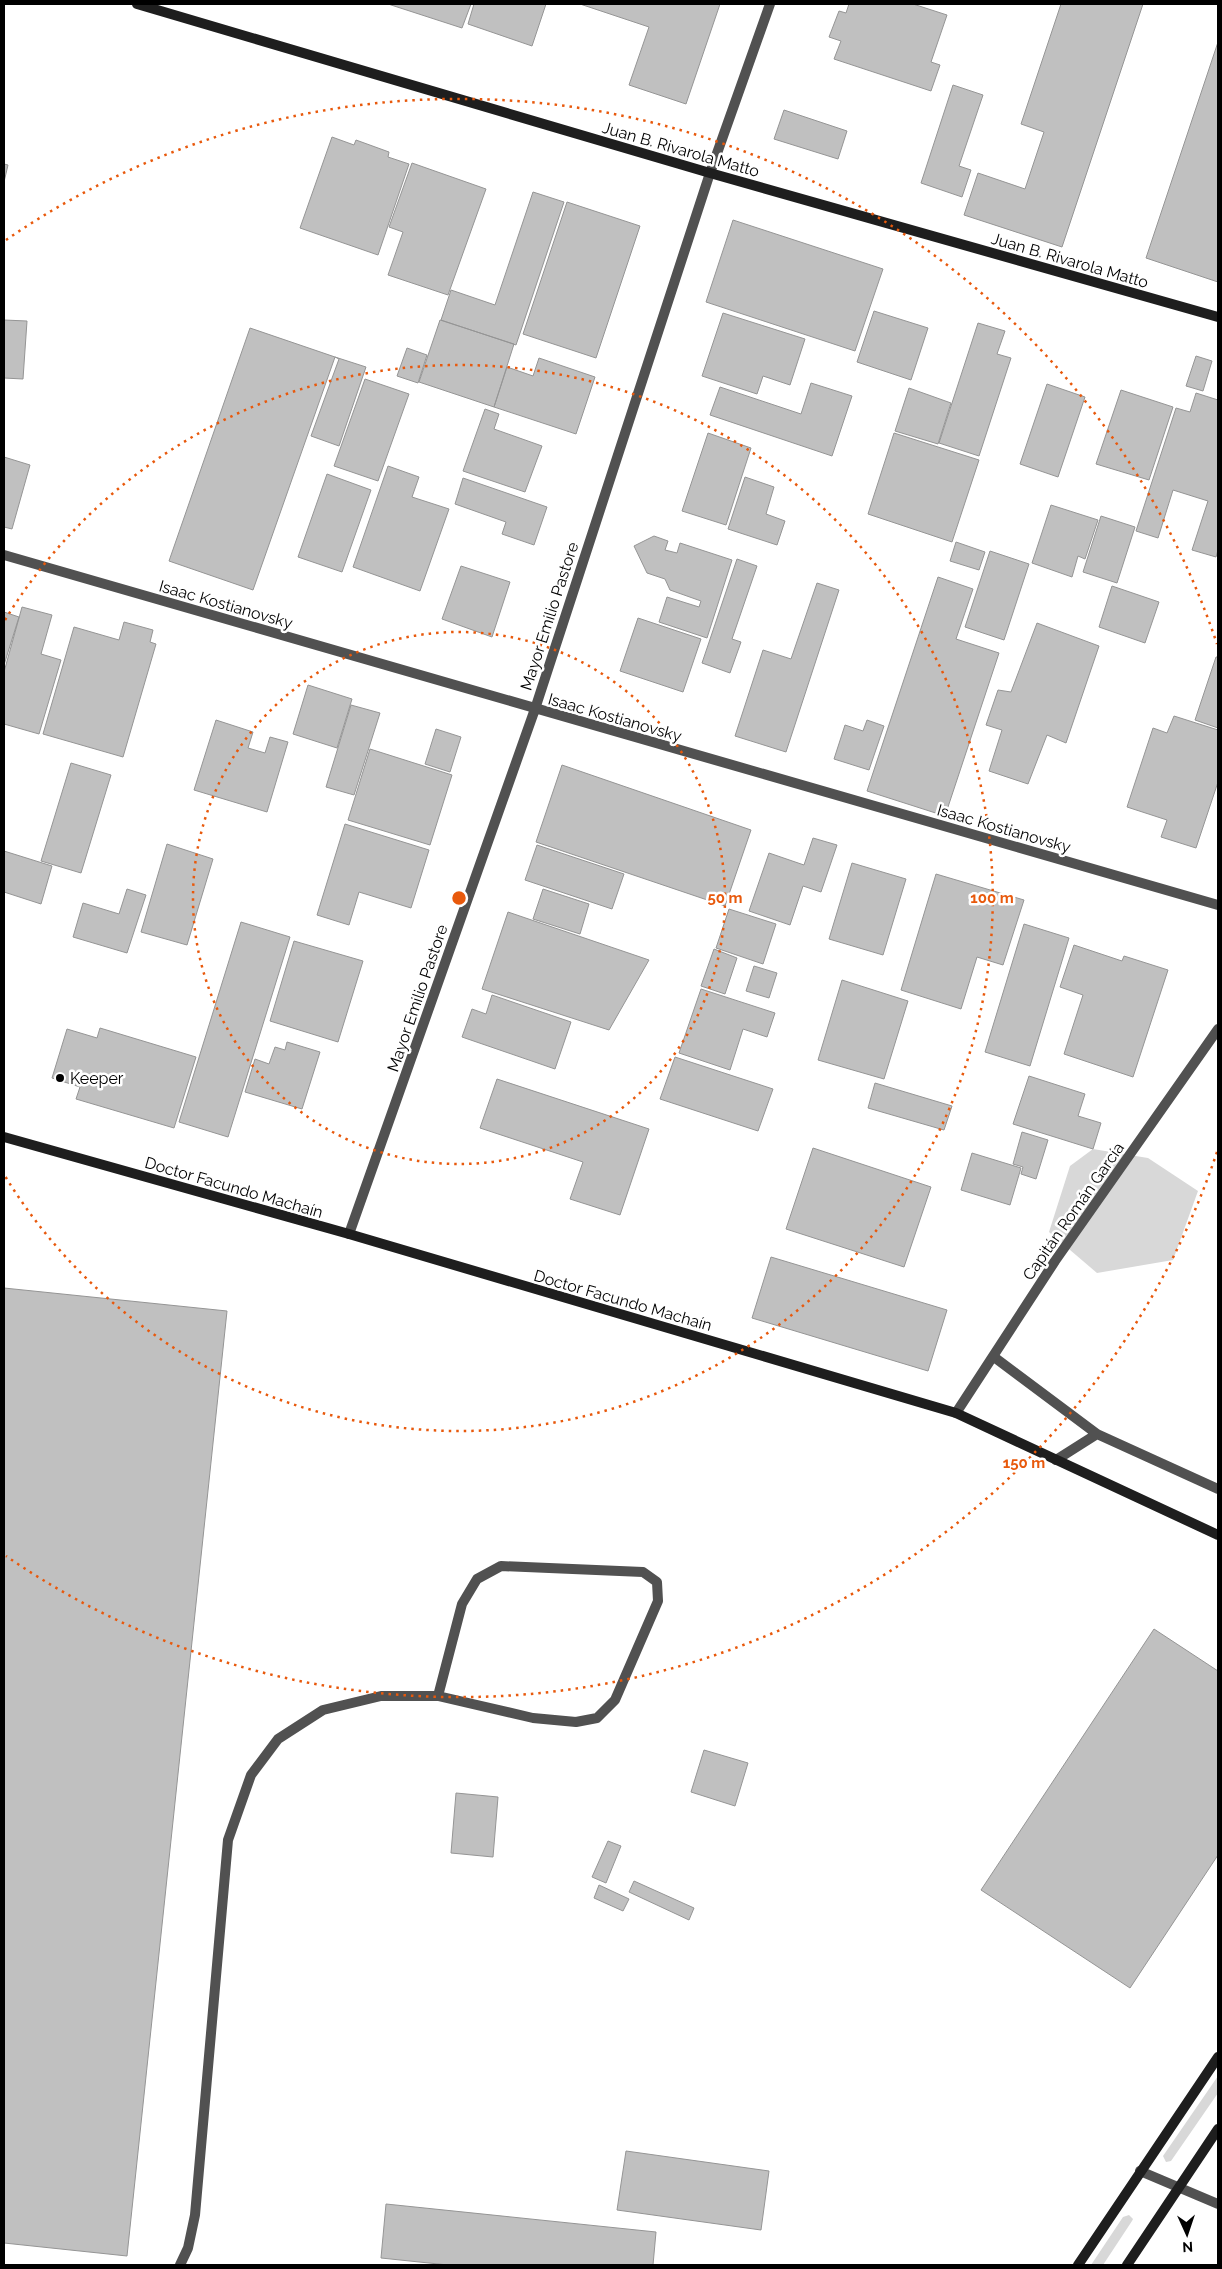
<svg xmlns="http://www.w3.org/2000/svg" width="1222" height="2269" font-family="Raleway,sans-serif">
  <style>
    .green { fill: #d8d8d8 }
    .building { fill: #c0c0c0; stroke: #959595 }
    .lines { fill: none; stroke-linecap: round; stroke-linejoin: round }
    .service { stroke: #515151; stroke-width: 10 }
    .minor { stroke: #515151; stroke-width: 10 }
    .secondary { stroke: #1e1e1e; stroke-width: 10 }
    .ring { fill: none; stroke: #e8590c; stroke-width: 2.5; stroke-dasharray: 2.5 5 }
    .poi-dot { fill: #000; stroke: #fff; stroke-width: 2 }
    .labels { text-anchor: middle; stroke-width: 5; stroke-linejoin: round; paint-order: stroke }
    .street-label { font-size: 16px; fill: #000; stroke: #fff }
    .poi-label { font-size: 16px; fill: #000; stroke: #fff; text-anchor: start }
    .centre { fill: #e8590c; stroke: #fff; stroke-width: 2.5 }
    .ring-label { font-size: 15px; text-anchor: middle; font-weight: bold; fill: #e8590c; stroke: #fff; stroke-width: 5; stroke-linejoin: round; paint-order: stroke }
  </style>
  <rect width="100%" height="100%" fill="#fff"/>
  <path class="green" d="M1093,1149l55,9 50,33 -25,69 -76,13 -48,-41 21,-66z
    M1218,2076v17l-47,68 -5,1 -3,-6z
    M1129,2215l4,4 -1,2 -29,44h-12l32,-48z"/>
  <path class="building" d="M388,4h83l-9,24z
    M474,4h72l-14,42 -64,-22z
    M580,4h140l-34,100 -57,-19 20,-58z
    M849,4h64l34,11 -16,47 9,3 -9,26 -97,-32 7,-18 -12,-4 10,-26 7,2z
    M1061,4h82l-81,243 -98,-32 14,-42 47,16 19,-57 -23,-8z
    M1218,42v240l-72,-24z
    M953,85l30,10 -24,71 12,4 -9,27 -41,-14z
    M784,110l63,21 -9,28 -64,-20z
    M332,137l22,8 2,-5 33,12 -1,5 21,7 -31,91 -78,-27z
    M412,163l74,26 -38,106 -60,-20 15,-43 -14,-5z
    M4,164l4,1 -4,17z
    M533,192l31,10 -48,143 -75,-25 10,-30 44,15z
    M567,202l73,24 -44,132 -73,-24z
    M733,220l150,49 -28,82 -149,-49z
    M874,311l54,17 -17,52 -54,-18z
    M723,313l82,26 -15,46 -27,-9 -6,18 -55,-18z
    M4,320l23,1 -4,58 -19,-1z
    M440,320l74,24 -20,63 -75,-25z
    M978,323l27,8 -8,23 14,4 -32,98 -40,-13z
    M250,328l85,29 -82,233 -84,-29z
    M407,348l20,7 -9,28 -21,-7z
    M1196,356l16,5 -9,30 -17,-5z
    M335,357l31,10 -27,79 -28,-10 28,-77z
    M539,358l56,19 -19,57 -82,-27 13,-40 26,9z
    M365,379l44,15 -31,87 -44,-15z
    M811,383l41,13 -20,60 -122,-41 10,-28 81,27z
    M1047,384l38,13 -27,80 -38,-13z
    M909,388l42,15 -13,41 -43,-13z
    M1121,390l52,17 -24,73 -53,-16z
    M1196,393l22,7v150l-2,7 -24,-7 16,-49 -35,-11 -15,48 -22,-7 40,-123 14,4z
    M485,409l14,5 -5,15 48,17 -17,46 -62,-21z
    M708,433l43,15 -25,77 -44,-14z
    M894,433l85,27 -27,82 -84,-28z
    M4,457l26,8 -18,64 -8,-2z
    M388,466l31,11 -7,20 37,12 -29,82 -67,-24z
    M327,474l44,16 -29,82 -44,-15z
    M745,477l29,10 -8,27 19,7 -8,24 -49,-16z
    M463,478l84,29 -13,38 -32,-11 4,-12 -51,-18z
    M1051,505l47,15 -13,39 -7,-3 -6,21 -40,-14z
    M1101,516l34,11 -18,56 -34,-11z
    M654,536l14,5 -3,9 12,3 3,-10 52,17 -25,78 -48,-16 8,-25 32,10 2,-6 -31,-11 -5,-11 -18,-6 -13,-27z
    M956,542l29,10 -6,18 -29,-9z
    M990,551l39,13 -25,76 -39,-13z
    M737,559l20,7 -25,73 9,3 -11,31 -28,-10z
    M461,566l49,16 -18,55 -50,-18z
    M938,577l35,12 -17,50 43,14 -54,163 -78,-25z
    M817,583l22,7 -53,162 -51,-16 28,-86 28,9z
    M1112,586l47,16 -14,41 -46,-16z
    M22,607l30,8 -11,39 20,6 -22,74 -35,-10v-52z
    M4,612l15,5 -15,48z
    M638,618l63,21 -18,53 -63,-21z
    M124,622l29,8 -3,12 6,2 -33,113 -80,-23 31,-107 45,13z
    M1037,623l62,23 -33,97 -19,-8 -19,49 -39,-13 13,-41 -16,-5 12,-35 13,2z
    M1216,657h2v71l-23,-8z
    M308,685l44,14 -15,49 -44,-14z
    M351,705l29,8 -26,82 -28,-8z
    M1174,716l44,14v52l-22,66 -35,-11 6,-17 -40,-13 26,-79 14,5z
    M216,720l37,12 -5,16 17,5 5,-16 18,5 -21,70 -73,-22z
    M867,720l17,6 -15,44 -35,-11 11,-34 18,6z
    M436,729l25,8 -11,35 -25,-8z
    M370,749l82,26 -22,70 -82,-25z
    M71,763l40,12 -30,98 -40,-12z
    M562,765l189,65 -26,76 -189,-64z
    M345,824l84,26 -18,58 -52,-16 -10,33 -32,-10z
    M813,838l24,7 -16,47 -18,-6 -13,39 -41,-14 20,-58 35,12z
    M167,844l46,15 -26,86 -46,-13z
    M537,845l87,29 -12,35 -87,-29z
    M4,851l48,15 -11,38 -37,-12z
    M852,863l54,16 -23,76 -54,-16z
    M936,874l88,26 -21,65 -26,-8 -16,52 -60,-19z
    M127,889l19,6 -19,58 -54,-16 10,-34 36,11z
    M543,889l46,15 -9,30 -47,-15z
    M729,909l47,15 -13,40 -47,-16z
    M508,912l141,48 -40,70 -127,-41z
    M241,922l49,15 -62,200 -49,-15z
    M1024,924l45,14 -39,128 -45,-14z
    M294,941l69,20 -25,81 -68,-21z
    M1074,945l48,16 2,-5 44,14 -35,107 -69,-23 19,-59 -23,-8z
    M714,949l23,9 -12,36 -24,-8z
    M754,966l23,7 -8,25 -23,-7z
    M842,980l66,21 -24,78 -66,-19z
    M701,989l74,24 -8,24 -24,-8 -13,41 -51,-17z
    M492,995l79,27 -16,47 -93,-32 10,-28 14,5z
    M100,1028l96,29 -22,71 -98,-29 4,-12 -28,-9 15,-49 30,9z
    M287,1042l33,10 -18,57 -57,-17 10,-33 14,5 6,-17 10,3z
    M675,1057l98,32 -15,42 -98,-32z
    M1029,1076l56,18 -7,22 23,7 -8,26 -80,-25z
    M497,1079l152,50 -29,86 -50,-16 13,-37 -103,-34z
    M875,1083l77,23 -8,24 -76,-22z
    M1022,1132l26,8 -12,39 -15,-5 2,-7 -10,-3z
    M813,1148l118,39 -27,80 -118,-38z
    M972,1153l49,15 -11,37 -49,-15z
    M771,1257l176,53 -19,61 -176,-53z
    M4,1288l223,23 -100,945 -123,-13z
    M1154,1629l64,42v184l-88,133 -149,-98z
    M704,1750l44,13 -13,43 -44,-14z
    M456,1793l42,4 -5,60 -42,-4z
    M608,1841l13,5 -15,37 -14,-6z
    M634,1881l60,27 -5,12 -60,-28z
    M599,1885l30,14 -6,12 -29,-13z
    M626,2151l143,20 -8,59 -144,-20z
    M386,2204l270,28 -3,33h-205l-67,-7z"/>
  <g class="lines">
    <path class="service" d="M994,1357l103,77 121,55
      M1056,1460l41,-26
      M180,2265l8,-17 7,-33 33,-375 23,-65 27,-36 45,-29 58,-14h57l95,22 43,4 21,-4 18,-18 43,-99 -1,-19 -14,-10 -142,-6 -24,13 -15,25 -24,92"/>
    <path class="minor" d="M4,555l1214,350
      M349,1234l186,-525 175,-536 60,-169
      M956,1413l99,-152 163,-232
      M1140,2171l78,33"/>
    <path class="secondary" d="M137,4l573,169 508,144
      M4,1137l345,97 607,179 262,122
      M1078,2265l140,-208
      M1127,2265l91,-136"/>
  </g>
  <g class="ring">
    <circle cx="459" cy="898" r="266"/>
    <path d="M5 620A533 533 0 1 1 5 1176"/>
    <path d="M1217 1152A799 799 0 0 1 6 1556M6 240A799 799 0 0 1 1217 644"/>
  </g>
  <circle class="poi-dot" cx="60" cy="1078" r="5"/>
  <g class="labels">
    <g class="street-label">
      <text transform="translate(681 149) rotate(16)" y="6">Juan B. Rivarola Matto</text>
      <text transform="translate(1070 260) rotate(16)" y="6">Juan B. Rivarola Matto</text>
      <text transform="translate(226 604) rotate(16)" y="6">Isaac Kostianovsky</text>
      <text transform="translate(549 616) rotate(-72)" y="6">Mayor Emilio Pastore</text>
      <text transform="translate(615 717) rotate(16)" y="6">Isaac Kostianovsky</text>
      <text transform="translate(1004 828) rotate(16)" y="6">Isaac Kostianovsky</text>
      <text transform="translate(417 998) rotate(-71)" y="6">Mayor Emilio Pastore</text>
      <text transform="translate(234 1187) rotate(16)" y="6">Doctor Facundo Machaín</text>
      <text transform="translate(1073 1211) rotate(-55)" y="6">Capitán Román García</text>
      <text transform="translate(623 1300) rotate(16)" y="6">Doctor Facundo Machaín</text>
    </g>
    <g class="poi-label">
      <text x="70" y="1084">Keeper</text>
    </g>
  </g>
  <circle cx="459" cy="898" r="8" class="centre"/>
  <g class="ring-label">
    <text x="725" y="903">50 m</text>
    <text x="992" y="903">100 m</text>
    <text x="1024" y="1468">150 m</text>
  </g>
  <rect width="1222" height="2269" fill="none" stroke="#000000" stroke-width="10"/>
  <g transform="translate(1187 2234) rotate(177)" stroke="#ffffff" stroke-width="4" paint-order="stroke">
  <path d="M0-4L9 19L0 12L-9 19Z" fill="#000000"/>
  <text y="-8" font-size="14" font-weight="bold" text-anchor="middle" fill="#000000">N</text>
  </g>
</svg>
